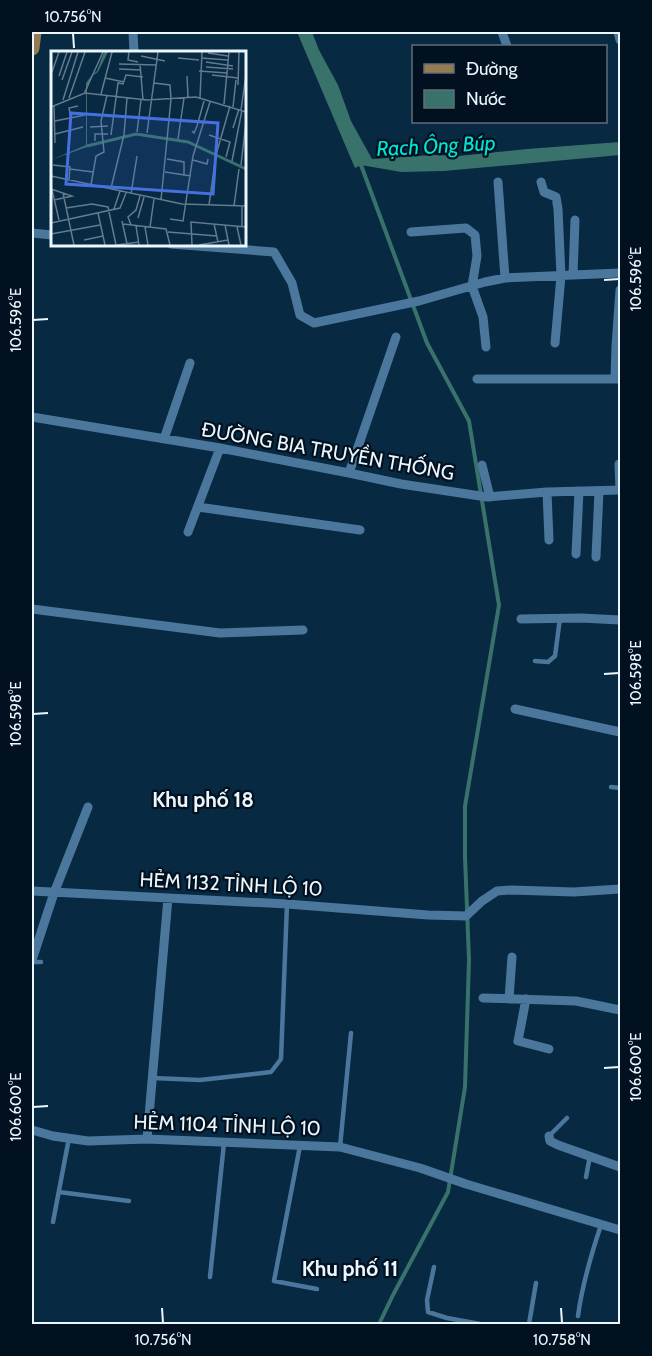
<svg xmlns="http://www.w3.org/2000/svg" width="652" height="1356" font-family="Cabin,sans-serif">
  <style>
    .water { fill: #39726b }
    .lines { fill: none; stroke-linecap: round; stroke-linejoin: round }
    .stream { stroke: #39726b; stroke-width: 4 }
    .service { stroke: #4b779c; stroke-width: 4.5 }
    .minor { stroke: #4b779c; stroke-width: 9 }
    .primary { stroke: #977b50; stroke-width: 15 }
    .ticks { fill: none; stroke: #ecf6fe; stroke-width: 2 }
    .labels { text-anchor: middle; stroke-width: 4.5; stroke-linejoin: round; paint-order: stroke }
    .street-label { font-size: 20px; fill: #ecf6fe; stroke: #02111f }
    .water-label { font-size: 21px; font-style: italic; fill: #00e6d5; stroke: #02111f }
    .neighbourhood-label { font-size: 21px; font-weight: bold; fill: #ecf6fe; stroke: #02111f }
    .inset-river { fill: none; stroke: #39726b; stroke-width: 3 }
    .inset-road { fill: none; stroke: #637b8d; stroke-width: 1.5 }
    .view { fill: #4670e0; fill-opacity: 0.15; stroke: #4670e0; stroke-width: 3 }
    .inset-edge { fill: none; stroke: #ecf6fe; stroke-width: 3 }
    .neatline { fill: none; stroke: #ecf6fe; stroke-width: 2 }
    .ticks-label { font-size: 15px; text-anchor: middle; fill: #ecf6fe }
  </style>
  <rect width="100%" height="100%" fill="#072942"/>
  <path class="water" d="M297,32h15l7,18 19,35 13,36 21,38 61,-4 26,1 68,-7 93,-7v13l-176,16 -43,1 -40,-7 -6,3z"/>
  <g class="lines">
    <path class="stream" d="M361,165l66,178 42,78 30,184 -34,201v51l4,103 -4,127 -17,105 -55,103 -14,29"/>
    <path class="service" d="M535,661l13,1 7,-6 5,-38
      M611,787l9,1
      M32,962h9
      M152,1078l48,2 71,-8 10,-13 6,-155
      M549,1136l18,-18
      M300,1146l-26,135 43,8
      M340,1147l11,-114
      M586,1177l4,-21
      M59,1192l70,9
      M53,1222l16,-84
      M434,1267l-7,33 1,12 19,6 33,6
      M210,1277l14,-134
      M578,1316c4,-31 13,-61 23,-91
      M529,1324l7,-41"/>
    <path class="minor" d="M133,32l1,20
      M502,32l5,14
      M618,32l2,8
      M498,182l7,96
      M541,182l3,10 12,5 2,12 3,67 -6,67
      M411,232l55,-4 9,7 2,21 -5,30 11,31 3,30
      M32,233l20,2
      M171,244l103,8 18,31 8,32 14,8 105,-22 66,-19 20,-4 115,-5
      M573,275l2,-55
      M477,379h143
      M615,379l1,-33 4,-56
      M32,417l188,31 129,25 52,11 86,13 60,-5 73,-2
      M164,439l26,-76
      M619,464l1,26
      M482,465l8,32
      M349,473l47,-136
      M547,492l2,48
      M198,507l162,23
      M188,532l32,-84
      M576,554l3,-63
      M596,557l3,-66
      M32,609l188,24 83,-3
      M521,619l60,-1 39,2
      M515,709l105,23
      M32,891l255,13 141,11 38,1 16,-15 15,-10 14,-1 63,2 46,-3
      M32,960l22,-67 34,-86
      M483,998l93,3 44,9
      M509,999l3,-42
      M526,999l-8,42 31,8
      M32,1130l21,6 35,5 59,-2 193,8 80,21 46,16 154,46
      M549,1136l1,5 8,4 62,22
      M147,1139l21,-241"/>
    <path class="primary" d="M32,48l2,-16"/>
  </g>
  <path class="ticks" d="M73,33l1,15M604,280l15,-1M33,320l15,-1M604,674l15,-1M33,714l15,-1M604,1068l15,-1M33,1107l15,-1M162,1308l1,15M561,1308l1,15"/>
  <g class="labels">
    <g class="street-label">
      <text transform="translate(328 451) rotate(10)" y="7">ĐƯỜNG BIA TRUYỀN THỐNG</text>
      <text transform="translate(231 884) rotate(3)" y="7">HẺM 1132 TỈNH LỘ 10</text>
      <text transform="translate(227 1125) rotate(2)" y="7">HẺM 1104 TỈNH LỘ 10</text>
    </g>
    <g class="water-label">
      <text transform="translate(436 146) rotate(-3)" y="7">Rạch Ông Búp</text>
    </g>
    <g class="neighbourhood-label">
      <text x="203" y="807">Khu phố 18</text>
      <text x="350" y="1276">Khu phố 11</text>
    </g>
  </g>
  <g transform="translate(51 51)">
    <rect width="195" height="195" fill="#072942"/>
    <path d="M53,1h4l-10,20 -7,5 -4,13v57l-36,13 35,-15v-62l5,-7 6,-5z" fill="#39726b"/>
    <path class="inset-river" d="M36,95l49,-12 52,8 58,27"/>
    <path class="inset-road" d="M78,1l-1,8 10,2M157,2l20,3M90,5l24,5M127,7l21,2M150,7l27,2M155,11l27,4M68,13l38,1M89,13l3,36M155,16l27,2M68,18l22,1M148,20l28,2M1,21l7,-20M161,24l26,3M8,25l8,-24M136,25l1,21M54,27l19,4M11,29l10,-28M103,32l16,2 1,14 -10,101M187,34l1,-33M33,43l19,-42M50,43l11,-42M18,47l16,-46M149,47l2,-46M12,49l15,-48M173,53l5,-52M3,54l1,38M0,56l34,-14 62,7 49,-3 50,15M182,56l3,-27M190,59l5,-36M20,67l-2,-10 9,-2M4,70l30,-6M39,76l18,-1M182,77l6,-19M141,80l2,2 3,-7 7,-25M86,81l4,-32M96,82l11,-81M4,83l28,-7M60,84l7,-52 5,1 3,-9 17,2M158,84l21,7 -4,15M127,88l6,-41M44,90v-7h13M116,108l17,3v13M142,109l14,4 1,-5M181,110l10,-51M2,114l17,2 -1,13M190,114l5,-43M19,118l23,3M114,121l26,4M0,125l131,28 64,2M40,134l5,-29 8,-4 -3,-31 6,-26M60,137l13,-53 3,-37M0,138l21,7 -18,4M1,139l7,30M12,142l11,52M80,143l6,-38M158,154l7,-50 14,-49M183,155l5,-37M15,157l26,-4 16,3 8,38M63,158l6,-18M47,162l7,32M87,167l6,-21M119,168l13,2 10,-65 17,-54M71,170l5,23M0,172l69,-15 6,-15M72,173l43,5 4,16M163,173l4,18M80,174l-3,-8 8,-7 4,-14M174,174l4,20M85,175l3,19M94,176l3,18M99,176l4,-28M186,176l4,18M191,176v-21M117,181l49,4M0,183l49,-9M33,189l19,-4M66,194l22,-3M141,194l-1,-23 55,5M148,194l29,-5"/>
    <path class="view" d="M20,62l147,10 -5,71 -147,-10z"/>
    <rect width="195" height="195" class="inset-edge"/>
  </g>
  <rect width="652" height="1356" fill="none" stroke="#02111f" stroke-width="66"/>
  <rect x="412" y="45" width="195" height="78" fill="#02111f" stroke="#606d78" stroke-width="1.5"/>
  <rect x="424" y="64" width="30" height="9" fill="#977b50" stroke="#606d78" stroke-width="1.5"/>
  <text x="466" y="75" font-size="18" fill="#ecf6fe">Đường</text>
  <rect x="424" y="90" width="30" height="18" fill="#39726b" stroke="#606d78" stroke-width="1.5"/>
  <text x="466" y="105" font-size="18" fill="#ecf6fe">Nước</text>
  <rect x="33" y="33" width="586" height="1290" class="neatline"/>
  <g class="ticks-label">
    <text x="73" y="22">10.756°N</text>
    <text transform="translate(636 279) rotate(-90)" y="5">106.596°E</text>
    <text transform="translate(16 320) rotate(-90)" y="5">106.596°E</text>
    <text transform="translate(636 673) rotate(-90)" y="5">106.598°E</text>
    <text transform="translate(16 714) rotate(-90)" y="5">106.598°E</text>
    <text transform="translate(636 1067) rotate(-90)" y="5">106.600°E</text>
    <text transform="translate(16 1107) rotate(-90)" y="5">106.600°E</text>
    <text x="163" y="1345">10.756°N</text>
    <text x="562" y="1345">10.758°N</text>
  </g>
</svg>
